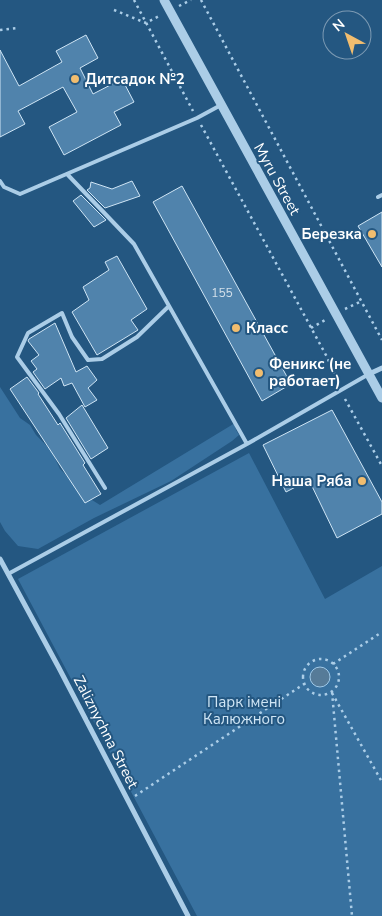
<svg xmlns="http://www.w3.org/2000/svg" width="382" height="916" font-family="'Nunito Sans',sans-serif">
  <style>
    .green { fill: #38719f }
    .water { fill: #567b98; stroke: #9fc9e8 }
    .building { fill: #5083ac; stroke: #cfe5f5 }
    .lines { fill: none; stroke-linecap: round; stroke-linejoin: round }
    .path { stroke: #abcde7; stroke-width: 2.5; stroke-dasharray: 2.5 4; stroke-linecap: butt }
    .service { stroke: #abcde7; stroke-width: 4 }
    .minor { stroke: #abcde7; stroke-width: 5 }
    .tertiary { stroke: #abcde7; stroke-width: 9 }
    .poi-dot { fill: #f1bd6f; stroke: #245781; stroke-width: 2 }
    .labels { text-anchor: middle; stroke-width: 4; stroke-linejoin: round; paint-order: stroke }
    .number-label { font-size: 12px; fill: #d3e0ea }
    .poi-label { font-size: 15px; font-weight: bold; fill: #fff; stroke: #245781; text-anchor: start }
    .street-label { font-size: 15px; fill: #fff; stroke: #245781 }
    .park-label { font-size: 15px; fill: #cfe5f5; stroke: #245781 }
  </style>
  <rect width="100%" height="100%" fill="#245781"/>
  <path class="green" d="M0,387l20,31 10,7 6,10 15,15 9,19 32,31 8,5 135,-82 1,7 3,5 -7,6 -61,40 -77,37 -56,31 -20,-3 -13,-15 -5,-9z
    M249,453l76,146 57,-33v350h-185l-179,-337z"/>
  <path class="water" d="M310 677a10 10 0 1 1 20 0a10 10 0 1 1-20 0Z"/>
  <path class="building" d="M86,35l12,23 -18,10 13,26 29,-15 12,23 -20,10 7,13 -57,30 -15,-28 28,-15 -14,-25 -45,24 7,13 -25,13v-87l19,36 43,-24 -6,-11z
    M132,181l8,15 -35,12 -18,-18 3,-2 1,-6 21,7z
    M182,186l109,198 -29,17 -109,-199z
    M81,195l25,25 -12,7 -21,-26z
    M382,212v55l-24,-41z
    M117,256l30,53 -16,11 7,10 -41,25 -25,-43 17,-12 -6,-13 26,-17 -4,-8z
    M55,323l21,49 11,-6 10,14 -9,8 9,12 -12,7 -13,-24 -8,3 -3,-8 -16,11 -12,-17 4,-3 -6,-8 8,-6 -11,-14 1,-2z
    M27,377l12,16 -1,1 20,31 2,-2 25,40 -2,2 18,29 -16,9 -75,-114z
    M82,405l26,43 -17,11 -25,-41z
    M332,410l50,92v12l-45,24 -28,-58 -23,12 -23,-47z"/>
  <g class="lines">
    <path class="path" d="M134,0l59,111
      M201,0l181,340
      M179,6l12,-6
      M114,10l32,13 15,-8
      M0,30l18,-2
      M201,125l126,232 11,25
      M345,309l17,-8
      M311,328l16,-9
      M345,399l37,67
      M303 677a18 18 0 1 1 36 0a18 18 0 1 1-36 0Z
      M333,664l49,-32
      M332,692l20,224
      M332,693l50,89
      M135,796l169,-112"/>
    <path class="service" d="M67,174l67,70 113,200
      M0,181l4,6 16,7 177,-76 24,-13
      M378,197l4,-2
      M105,488l-46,-74 -42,-57 11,-24 34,-20 10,24 16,23 14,-1 35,-22 32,-31
      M8,574l239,-130 122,-70"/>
    <path class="minor" d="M369,374l13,-6
      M0,559l59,109 129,248"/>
    <path class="tertiary" d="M164,0l218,398"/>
  </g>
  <g class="poi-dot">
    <circle cx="75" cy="79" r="5"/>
    <circle cx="372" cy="234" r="5"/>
    <circle cx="236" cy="328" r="5"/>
    <circle cx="259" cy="373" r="5"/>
    <circle cx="362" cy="481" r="5"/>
  </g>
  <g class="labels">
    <g class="number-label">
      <text x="222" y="297">155</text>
    </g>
    <g class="poi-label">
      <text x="85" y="84">Дитсадок №2</text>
      <text x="362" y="239" text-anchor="end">Березка</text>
      <text x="246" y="333">Класс</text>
      <text x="269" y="369">Феникс (не<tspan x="269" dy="17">работает)</tspan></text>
      <text x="352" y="486" text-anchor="end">Наша Ряба</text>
    </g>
    <g class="street-label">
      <text transform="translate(277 179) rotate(61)" y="5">Myru Street</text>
      <text transform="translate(106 732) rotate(63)" y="5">Zaliznychna Street</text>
    </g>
    <g class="park-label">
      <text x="244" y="707">Парк імені<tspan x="244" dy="17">Калюжного</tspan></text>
    </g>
  </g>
  <g transform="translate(347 35) rotate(320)"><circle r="24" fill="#245781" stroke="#7c9ab3"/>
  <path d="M0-4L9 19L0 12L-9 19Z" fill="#f1bd6f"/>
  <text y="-8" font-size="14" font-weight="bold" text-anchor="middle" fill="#ffffff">N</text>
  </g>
</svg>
